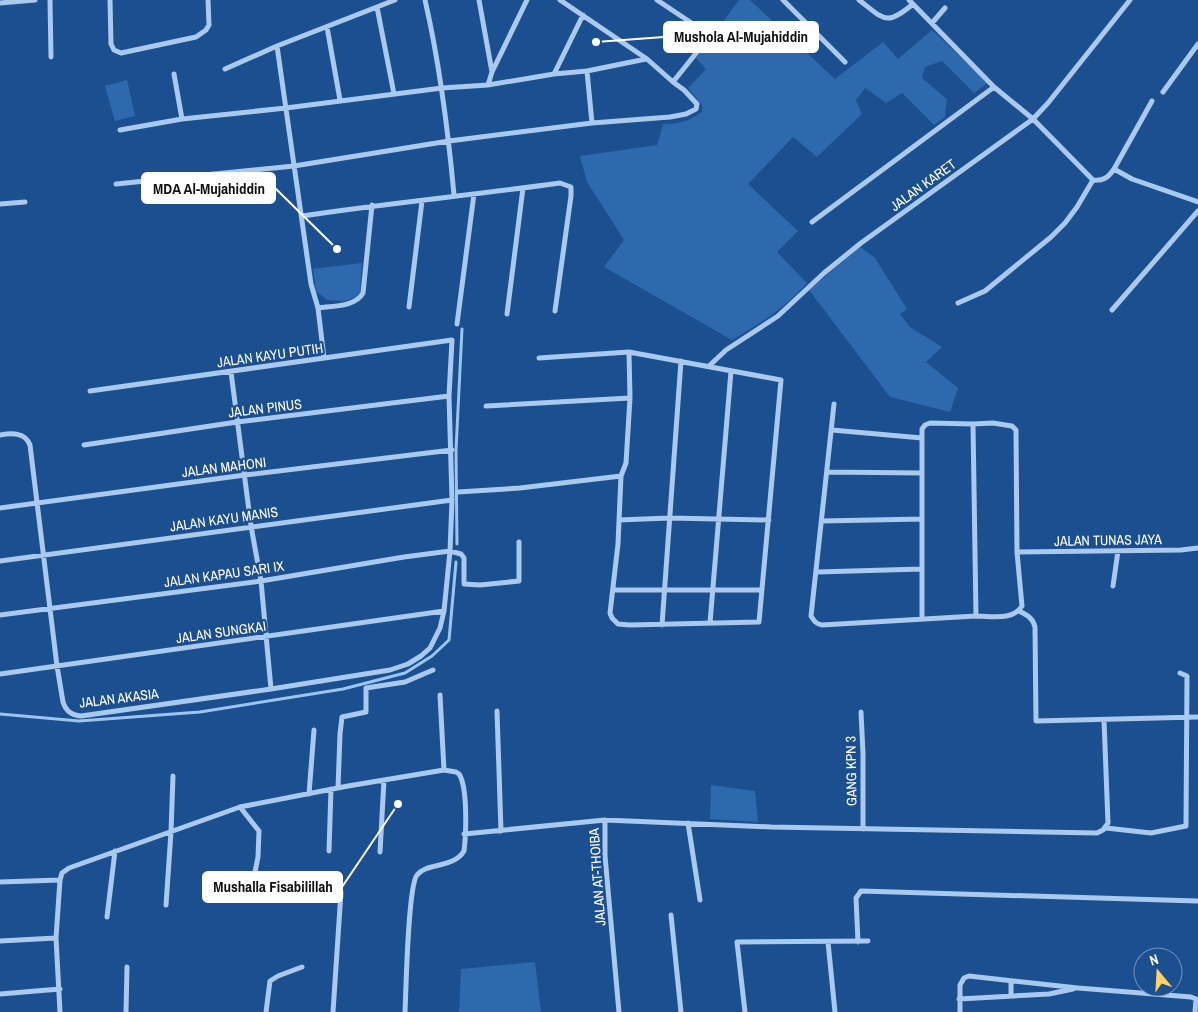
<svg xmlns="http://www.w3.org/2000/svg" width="1198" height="1012" font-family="'Archivo Narrow',sans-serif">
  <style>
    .green { fill: #2e69ad }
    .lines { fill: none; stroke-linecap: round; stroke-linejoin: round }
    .stream { stroke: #9cc4f0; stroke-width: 3 }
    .street { stroke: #a9c9ee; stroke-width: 5 }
    .labels { text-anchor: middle; stroke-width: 4.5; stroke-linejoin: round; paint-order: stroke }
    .street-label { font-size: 14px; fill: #fff; stroke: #1b4f8f }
    .leader { fill: none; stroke: #fff; stroke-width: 2 }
    .callout-dot { fill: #fff; stroke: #1b4f8f; stroke-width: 2 }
    .callout { fill: #fff; stroke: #fff; stroke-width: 2 }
    .callout-label { font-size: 15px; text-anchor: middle; font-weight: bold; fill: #111 }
  </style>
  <rect width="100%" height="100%" fill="#1b4f8f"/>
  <path class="green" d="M739,0h11l85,79 48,-37 15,17 34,-29 56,53 -14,10 -32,-32 -17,6 -3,11 25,21 -2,18 -11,8 -32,-32 -16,10 -21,-15 -9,12 6,14 -45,43 -24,-20 -45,47 50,47 -21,21 30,31c-25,27 -44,39 -75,57l-128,-73 20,-27 -37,-58 -7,-26 77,-11 6,-21c16,0 26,-3 39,-12v-7l-14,-17 18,-19 -10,-11z
    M127,80l8,36 -20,5 -10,-35z
    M860,247l15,11 32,51 -7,5 10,13 32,20 -16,15 32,26 -8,24 -60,-15 -81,-107z
    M362,263l-2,29 -5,5 -9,4 -19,-1 -11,-9 -3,-22z
    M711,785l44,6 3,31 -48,-3z
    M535,962l6,50h-82l2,-43z"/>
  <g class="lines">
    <path class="stream" d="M457,544l-1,-94 6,-121
      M0,714l79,7 121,-9 143,-23 62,-16 27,-17 17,-16 7,-78"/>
    <path class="street" d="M50,0l1,57
      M110,0l1,44 3,6 7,3 75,-16 10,-7 3,-5 -1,-25
      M425,0c15,65 23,130 29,195
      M479,0l13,72
      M657,0l45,30 5,8 -2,4 -32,40
      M783,0l62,62
      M859,0c25,19 27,27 54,4
      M909,0l85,87 39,32 60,61c10,1 15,-2 21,-11l18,10 66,23
      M0,3l35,-3
      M377,7l17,87
      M932,23l13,-15
      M327,27l13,73
      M277,46l34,238 7,24 6,50
      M225,69l52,-23 118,-46
      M587,71l5,52
      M174,74l8,45
      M554,74l29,-59
      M488,85l4,-13 35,-72
      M1163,92l35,-48
      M120,130l62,-11 104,-11 156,-20 46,-3 66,-11 33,-3 59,-12
      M1114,169l38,-68
      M116,184l178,-18 155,-25 143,-18 78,-6 16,-3 10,-5 1,-5 -13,-14 -11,-8 -26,-23 -87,-59
      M0,204l25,-2
      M302,216c86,-13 172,-21 258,-33l11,4v9l-16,115
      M812,222l182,-135
      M958,303l27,-12 66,-54 14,-14 12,-16 16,-27
      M409,307l13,-106
      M318,308c15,-2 37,-1 45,-15l9,-88
      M1112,310l86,-99
      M507,314l16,-126
      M457,324l17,-130
      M539,358l90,-6 152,28 -22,242 -129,3 -12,-1 -6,-6 -2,-5 8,-69 3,-68 5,-13 4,-65 -1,-46
      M709,366l17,-16 52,-34 46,-43 37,-30 172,-124 15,-16 82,-103
      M231,372l20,154 10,55 10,108
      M834,404l-23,212c3,5 5,8 11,9l154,-9
      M486,406l144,-8
      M993,423l19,3 4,4 1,122 5,54c-9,15 -30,10 -46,10l-3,-192z
      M832,430l90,8
      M0,435c12,-2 25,-3 30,10l27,221 6,36c3,9 8,13 18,14l190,-27 119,-19 18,-6 13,-8 9,-8 10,-20 4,-17 6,-60 2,-51 -3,-104 3,-56 -362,51
      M84,445l153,-23 212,-26
      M827,472l95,1
      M458,492l62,-4 101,-12
      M0,508l245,-33 207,-25
      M619,520l50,-2 100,2
      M822,521l100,-2
      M1017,552l164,-2 17,-2
      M0,561l452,-61
      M817,572l105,-3
      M1113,586l5,-35
      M613,590h149
      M1019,611c8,4 14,7 16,16l1,94 162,-4
      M0,615l261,-34 143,-24 46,-6 11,3 3,4v26l16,1 39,-4v-39
      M922,619v-190l3,-4 5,-2 43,1
      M710,623l21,-252
      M662,625l19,-264
      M0,674l444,-63
      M440,695l4,75
      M497,711l4,120
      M861,712l2,42v75
      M338,788l2,-54 2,-17 24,-5v-24l39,-6 28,-12
      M309,794l5,-64
      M240,807l19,24 -1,26 -5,25
      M605,820l166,7 326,6 6,-3 5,-7 -4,-103
      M688,823l12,77
      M1106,828l45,5 35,-7 1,-150 -7,-3
      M464,834l141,-14v36l14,156
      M329,851l2,-62
      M380,852l4,-72
      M0,882l60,-2
      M166,905l5,-73 2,-56
      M671,915l10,97
      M107,917l8,-66
      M0,941l56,-3
      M828,942l7,70
      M858,942l-2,-44 5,-7 336,10
      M0,994l60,-5
      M1011,996v-14
      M959,999l90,-5 24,-5
      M60,1012l-4,-74 4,-58 2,-7 7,-5 171,-61 108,-21 96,-16 12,2 3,2c9,13 7,61 5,77 -11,18 -37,11 -47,24 -9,11 -11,116 -12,137
      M126,1012l1,-45
      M266,1012l4,-31 8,-5 24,-9
      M333,1012l8,-120
      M745,1012l-8,-70 131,-1
      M960,1012v-27l4,-7 5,-2 109,12 113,9 5,2 -1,13"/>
  </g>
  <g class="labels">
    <g class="street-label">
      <text transform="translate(923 185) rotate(-36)" y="5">JALAN KARET</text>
      <text transform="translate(270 355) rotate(-8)" y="5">JALAN KAYU PUTIH</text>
      <text transform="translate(265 408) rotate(-7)" y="5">JALAN PINUS</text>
      <text transform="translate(224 467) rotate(-7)" y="5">JALAN MAHONI</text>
      <text transform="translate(224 519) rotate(-8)" y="5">JALAN KAYU MANIS</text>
      <text transform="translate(1108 540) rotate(-1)" y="5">JALAN TUNAS JAYA</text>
      <text transform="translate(224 574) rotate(-8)" y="5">JALAN KAPAU SARI IX</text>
      <text transform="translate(221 632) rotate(-8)" y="5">JALAN SUNGKAI</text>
      <text transform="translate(119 698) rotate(-7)" y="5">JALAN AKASIA</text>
      <text transform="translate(851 771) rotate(-91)" y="5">GANG KPN 3</text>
      <text transform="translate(597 877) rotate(-94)" y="5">JALAN AT-THOIBA</text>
    </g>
  </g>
  <path class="leader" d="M596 42L664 37M337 249L275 188M398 804L342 887"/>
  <g class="callout-dot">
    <circle cx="596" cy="42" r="5"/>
    <circle cx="337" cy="249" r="5"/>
    <circle cx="398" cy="804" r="5"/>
  </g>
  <g class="callout">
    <rect x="664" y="22" width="154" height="30" rx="5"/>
    <rect x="142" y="173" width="133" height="30" rx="5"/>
    <rect x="203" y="872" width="139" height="30" rx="5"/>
  </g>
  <g class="callout-label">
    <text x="741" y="42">Mushola Al-Mujahiddin</text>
    <text x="209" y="194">MDA Al-Mujahiddin</text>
    <text x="273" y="892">Mushalla Fisabilillah</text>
  </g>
  <g transform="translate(1158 972) rotate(342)"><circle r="24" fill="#1b4f8f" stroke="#7695bc"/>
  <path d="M0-4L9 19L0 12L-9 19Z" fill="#ffd166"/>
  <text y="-8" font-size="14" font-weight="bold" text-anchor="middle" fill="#ffffff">N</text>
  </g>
</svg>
